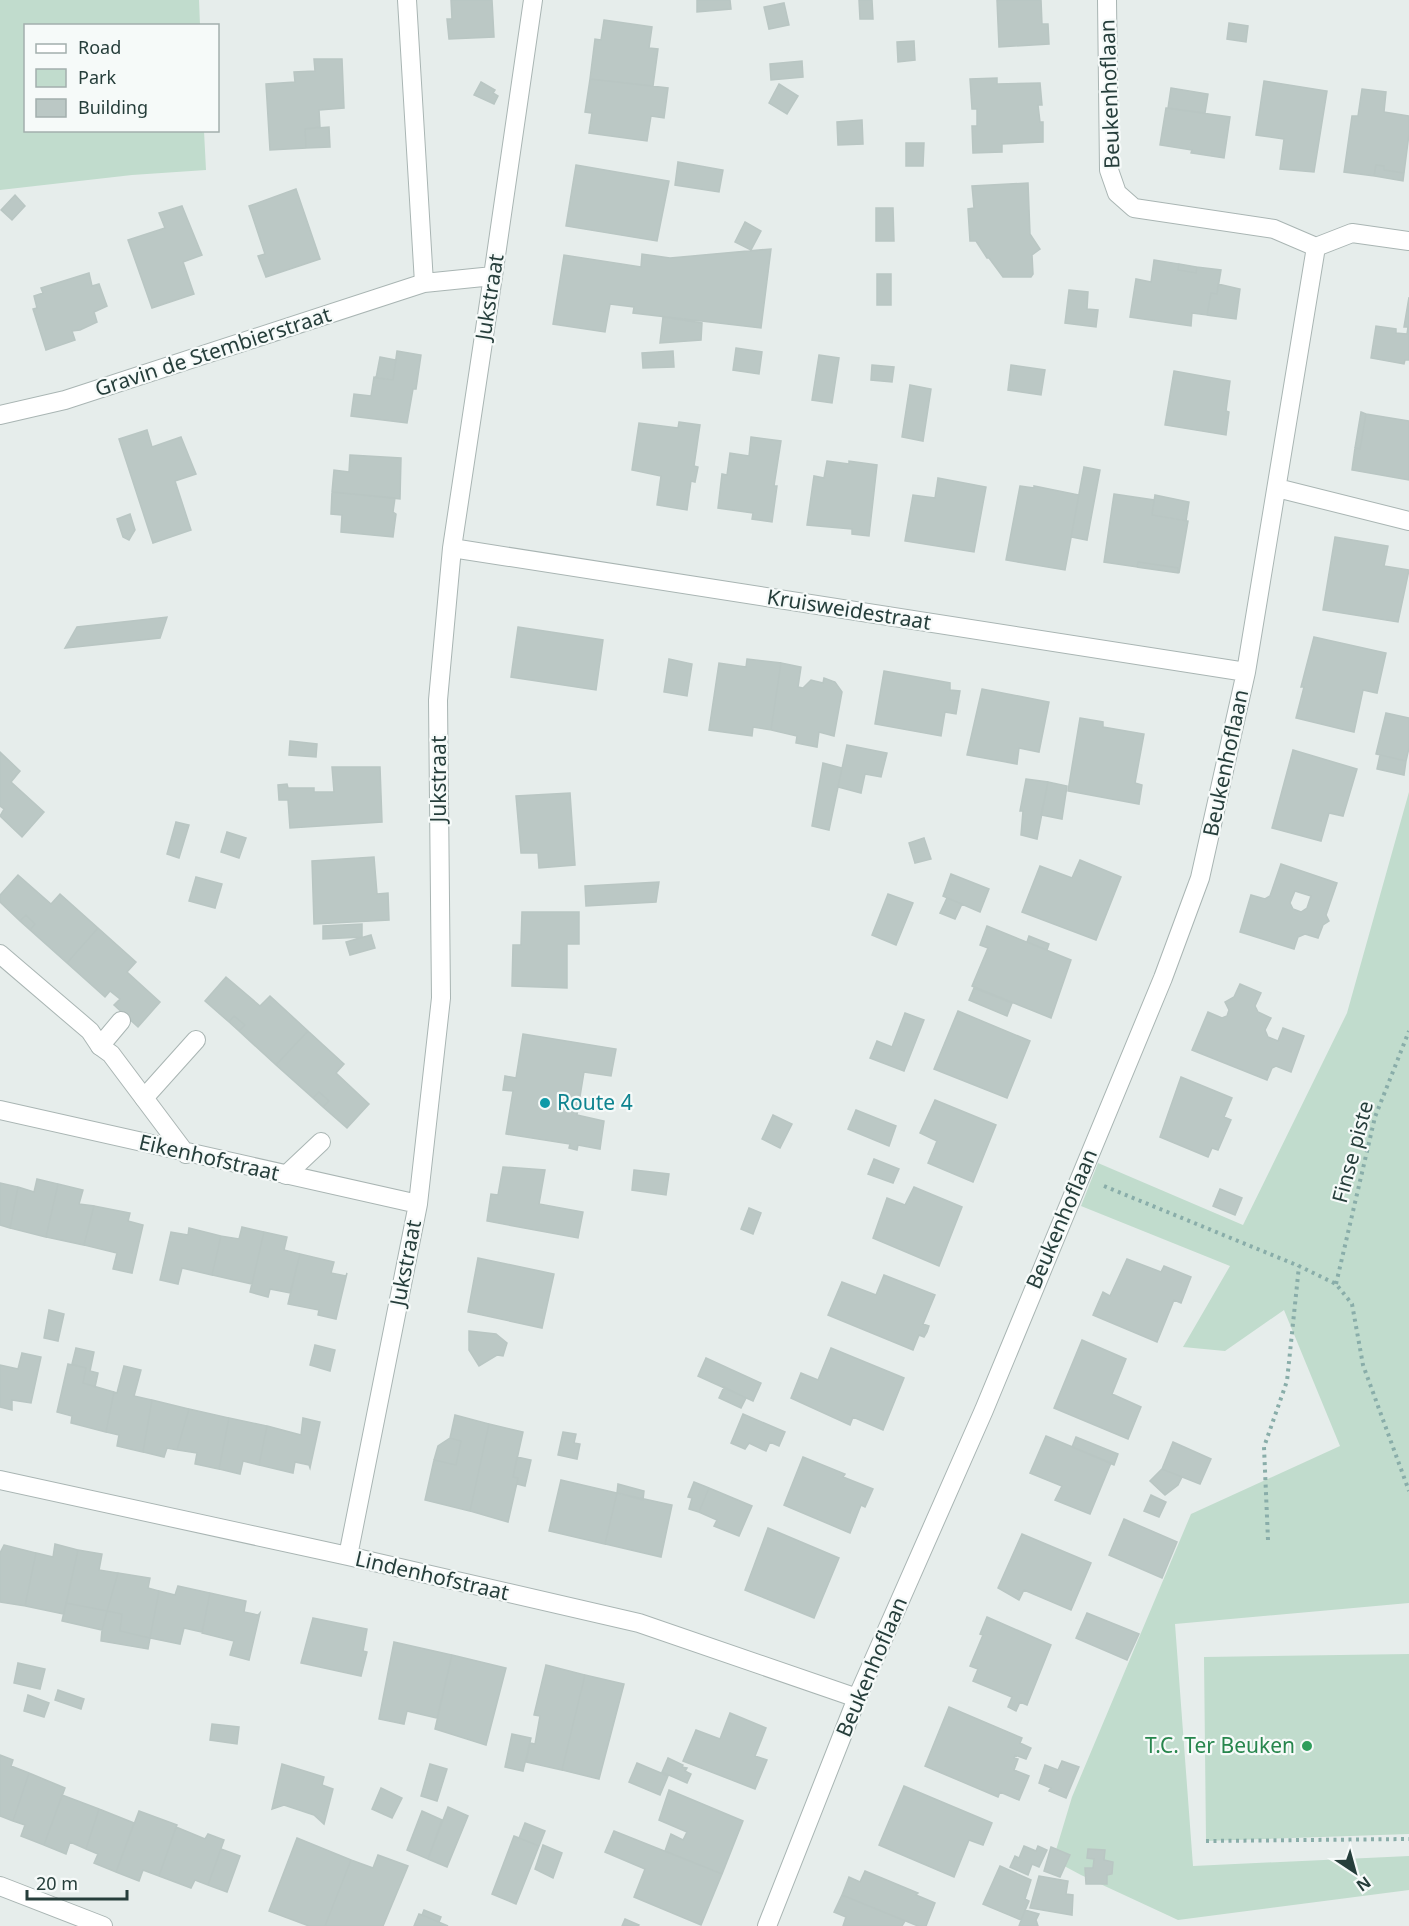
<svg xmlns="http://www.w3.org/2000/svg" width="1409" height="1926" font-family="'Noto Sans',sans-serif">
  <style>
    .green { fill: #c1dccd }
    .building { fill: #bbc8c5; stroke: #b9c6c3; stroke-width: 1.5; fill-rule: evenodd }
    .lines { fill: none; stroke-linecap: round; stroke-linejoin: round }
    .service-casing { stroke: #a9b5b3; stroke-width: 20 }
    .minor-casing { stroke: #a9b5b3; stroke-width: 20 }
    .tertiary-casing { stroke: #a9b5b3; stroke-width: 20 }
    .path { stroke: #89ada9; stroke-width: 4; stroke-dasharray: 3 4.5; stroke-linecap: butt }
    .service { stroke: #fff; stroke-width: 18 }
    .minor { stroke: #fff; stroke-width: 18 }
    .tertiary { stroke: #fff; stroke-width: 18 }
    .culture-dot { fill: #0f9aa8; stroke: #f6faf9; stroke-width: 2 }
    .leisure-dot { fill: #2e9e5b; stroke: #f6faf9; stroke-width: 2 }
    .labels { text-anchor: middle; stroke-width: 4.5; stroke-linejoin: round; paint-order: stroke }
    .street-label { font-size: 21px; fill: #263e3b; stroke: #f6faf9 }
    .culture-label { font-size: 21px; fill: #0d838f; stroke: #f6faf9; text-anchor: start }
    .leisure-label { font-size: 21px; fill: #27864d; stroke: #f6faf9; text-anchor: end }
  </style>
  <rect width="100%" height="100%" fill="#e6edeb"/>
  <path class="green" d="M0,0h199l1,25 -174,1v104l178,1 2,39 -74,5 -132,15z
    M1409,792v811l-234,21 18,242 216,-10v34l-231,30 -97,-45 -28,-15 19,-63 119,-283 149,-68 -56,-136 -59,41 -42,-4 47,-81 -149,-60 17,-43 145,62 104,-212z
    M1409,1654v180l-203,7 -2,-184z"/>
  <path class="building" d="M451,0h41l2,37 -45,2 -2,-20h5z
    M697,0h33l1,9 -34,3z
    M859,0h13l1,19h-13z
    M997,0h44l1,24h6l1,20 -50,3z
    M784,3l5,22 -20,4 -5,-22z
    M604,20l48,7 -3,21 9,1 -5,37 -63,-7 5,-40 6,1z
    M1229,23l19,3 -2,16 -19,-3z
    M914,41l1,19 -17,2 -1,-20z
    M314,59h28l2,49 -25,2 1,17 -15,2 1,19 -36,2 -4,-66 29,-2 -1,-10 21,-1z
    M802,61l1,16 -32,3 -1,-16z
    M997,78v6l43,-1 2,22h-4l2,17h3v20l-41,2v8l-29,1 -1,-27h5v-17h-5l-2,-30z
    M590,79l78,9 -4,30 -13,-2 -4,25 -58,-8 3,-20 -7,-1z
    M1264,81l63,10 -13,81 -34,-3 4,-30 -28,-4z
    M481,82l14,8 -2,3 5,3 -4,8 -20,-9z
    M779,84l19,12 -11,18 -18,-11z
    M1171,88l37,6 -3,19 -37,-5z
    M1362,89l24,3 -2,20 25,4v18l-5,39 -20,-3v-4l-8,-1 -2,11 -30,-4 8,-56h6z
    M1166,108l64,9 -6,41 -33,-5 1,-3 -32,-5z
    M862,120l1,24 -25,1 -1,-23z
    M329,127l1,20 -24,1 -1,-19z
    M906,143h18l-1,23h-17z
    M678,162l45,8 -4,22 -44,-7z
    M576,165l93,16 -12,60 -91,-15z
    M1376,165l8,1v4l20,3 -1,8 -29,-5z
    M1028,183l2,51 10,15 -8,6 1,19 -2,3h-28l-14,-19h-2l-11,-17h-6l-2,-32 6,-1 -2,-22z
    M296,189l24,70 -54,18 -8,-21 7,-2 -16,-48z
    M15,195l10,11 -13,14 -11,-10z
    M182,206l20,49 -19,7 11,32 -42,14 -24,-68 37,-12 -6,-15z
    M876,208h17l1,33h-18z
    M745,222l16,9 -10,19 -16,-8z
    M771,249l-10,79 -128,-15 1,-6 -24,-3 -5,28 -52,-8 11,-69 77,12 1,-13 28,4z
    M1154,260l25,4 -1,6 18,3 1,-6 24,3 -4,24 -6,-1 -4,22 -15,-2 -1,13 -61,-9 6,-38 15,3z
    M1179,264l18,3 -1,6 -18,-3z
    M89,273l3,13 7,-2 8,22 -13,6 3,10 -17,8 -8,1 3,9 -29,10 -13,-41 4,-1 -3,-12 9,-3 -2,-5z
    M877,274h14v31h-14z
    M1218,284l22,5 -4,30 -29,-4 4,-22 6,1z
    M1069,290l19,2 -1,17 11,1 -2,17 -31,-4z
    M1409,297v63h-4l-1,4 -33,-6 5,-32 20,3v4l11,1 1,-7h-4z
    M663,317l39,6 -1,17 -41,3z
    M736,348l26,4 -3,22 -26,-4z
    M397,351l24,4 -5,34h-3l-6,34 -56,-7 3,-22 17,2 3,-19 19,3z
    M673,351l1,16 -31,1 -1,-15z
    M819,355l20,3 -7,45 -20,-3z
    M380,357l16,3 -3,20 -17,-2z
    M872,365l22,2 -2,15 -21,-2z
    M1011,365l34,5 -4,25 -33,-5z
    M1174,371l56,10 -4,30 3,1 -3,23 -61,-10z
    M910,385l21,4 -8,52 -21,-4z
    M1361,412l5,2 -6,35 -5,-1z
    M1366,414l43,7v59l-57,-10 3,-22 5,1z
    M679,422l21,3 -6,41 4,1 -3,15 -4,-1 -4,29 -30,-5 4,-29 -29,-6 7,-47 39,5z
    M147,430l5,17 29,-10 15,37 -21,7 16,49 -38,13 -34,-104z
    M751,437l30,4 -7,45h3l-5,36 -20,-3 1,-6 -35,-5 4,-34 5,1 3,-22 19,3z
    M350,455l51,3 -1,41 -68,-7 2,-22 15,2z
    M827,461l22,3v-3l28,4 -8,71 -17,-2v-5l-45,-4 7,-49 10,2z
    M1084,467l16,3 -13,70 -16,-3z
    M938,478l48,9 -12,65 -69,-11 8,-46 22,3z
    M1020,486l14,2v-2l45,9 -14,75 -59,-10z
    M332,492l63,6 -2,14 3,2 -3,23 -52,-5 1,-17 -11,-1z
    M1114,494l40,6 -2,15 36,6 -9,52 -1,-5 -40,-6 -1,5 -33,-5z
    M1155,495l34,7 -3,19 -34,-6z
    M130,514l5,16 -6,10 -6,-3 -6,-18z
    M1335,537l53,9 -4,20 25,4 -11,52 -75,-12z
    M1138,562l40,6v5l-41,-6z
    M167,617l-7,21 -95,10 12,-21z
    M518,627l85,13 -7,50 -85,-13z
    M1314,637l72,16 -9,40 -14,-3 -9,42 -58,-14 8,-31h-3z
    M669,659l23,5 -5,32 -23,-4z
    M747,659l34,4 -10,67 -18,-3 -1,9 -43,-6 10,-67 27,4z
    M781,663l20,4 -3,20 5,1 8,-8 12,3 1,-5 11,4 7,10 -8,44 -15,-4 -2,15 -21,-4 1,-7 -26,-6z
    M884,671l66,12v7l10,1 -4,23 -11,-2 -4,24 -66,-12z
    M982,689l67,13 -10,50 -20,-4 -2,16 -50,-9z
    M1386,713l23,5v30l-3,13 -30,-7z
    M1080,718l23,4v5l41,7 -9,49 7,2 -3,19 -71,-13z
    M290,741l27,3 -1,13 -27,-2z
    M847,745l40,8 -6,24 -16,-3 -4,19 -23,-6z
    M1293,750l64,19 -14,47 -14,-3 -8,28 -49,-13z
    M0,752l20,19 -9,11 33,30 -22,25 -22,-21 4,-7 -4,-3z
    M1380,755l26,6 -2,14 -27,-6z
    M823,763l19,5 -13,62 -17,-4z
    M332,767h48l2,55 -92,6 -2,-28h-9l-1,-15 9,-1 1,4h26v4h20z
    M1026,779l22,3 -11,57 -16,-4 2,-24h-3z
    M1048,782l19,4 -5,33 -21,-4z
    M570,793l5,72 -36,3 -1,-15h-17l-5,-57z
    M176,822l13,3 -10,33 -12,-4z
    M227,832l19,6 -7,20 -18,-6z
    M924,838l7,21 -16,4 -6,-20z
    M374,857l3,37 11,-1 1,27 -75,4 -2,-63z
    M1080,860l41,17 -25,63 -74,-28 18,-46 32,12z
    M1281,864l56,19 -11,32 3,6 -6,4 -5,13 -13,-4 -7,3 -4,12 -54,-17 11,-37 14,4 5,-3zM1295,891l16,5 -4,12 -6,4 -8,-3 -3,-6z
    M951,874l38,15 -9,23 -37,-16z
    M18,875l33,29 9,-10 38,34 -31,35 -37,-33 5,-6 -9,-9 -6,6 -20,-19v-7z
    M196,877l26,7 -7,24 -26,-7z
    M659,882l-3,20 -70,4 -1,-20z
    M888,894l25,9 -17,42 -24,-10z
    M947,898l15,6 -7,15 -15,-6z
    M522,912h57v32h-12v44l-55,-2 1,-41h8z
    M26,915l9,9 -5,6 -10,-9z
    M362,924v13l-39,2v-13z
    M987,926l84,34 -20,58 -79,-32 16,-38 -8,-3z
    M98,928l38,34 -9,10 33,30 -22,25 -24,-22 6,-6 -10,-8 -5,6 -38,-34z
    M371,935l4,13 -25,7 -4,-13z
    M1029,936l20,8 -2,6 -20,-8z
    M226,977l34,29 10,-10 38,35 -32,34 -37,-34 6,-6 -11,-9 -5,6 -24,-21z
    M1240,984l21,9 -6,13 3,6 13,6 -6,12 3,7 10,4 5,-13 21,8 -13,36 -15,-6 -4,2 -5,12 -75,-30 16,-38 14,6 5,-2 2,-6 -4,-8 9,-5z
    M974,988l38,15 -5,13 -38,-16z
    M958,1011l72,30 -23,57 -73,-29z
    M905,1013l19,7 -20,51 -34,-13 7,-17 15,6z
    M234,1016l11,9 -6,6 -10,-9z
    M308,1031l36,33 -8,9 33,31 -22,24 -24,-21 6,-6 -10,-9 -6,6 -37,-33z
    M523,1034l93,15 -5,27 -27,-4 -7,43 27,6 -4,28 -22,-4 -1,5 -8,-2 1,-4 -64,-10 7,-43 -10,-1 2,-14 11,2z
    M1181,1077l51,21 -8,19 7,3 -13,30 -6,-2 -4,9 -48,-20z
    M319,1092l10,9 -6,6 -10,-9z
    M935,1100l61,25 -23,57 -45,-19 9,-22 -17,-8z
    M856,1110l40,16 -7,20 -41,-17z
    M773,1115l19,9 -12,24 -18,-9z
    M874,1159l25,10 -6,14 -25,-9z
    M503,1167l42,3 -6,34 44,8 -5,26 -91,-17 4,-27 7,1z
    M634,1170l35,4 -3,21 -34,-5z
    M37,1179l21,5 -12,53 -36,-9 8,-41 16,5z
    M0,1183l18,4 -8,41 -10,-3z
    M58,1184l25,6 -4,14 15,2 -10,39 -38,-8z
    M914,1187l48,20 -23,59 -66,-28 14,-40 18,7z
    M1220,1189l22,9 -7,17 -22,-9z
    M94,1206l36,7 -2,8 15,4 -11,48 -19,-4 4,-16 -33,-8z
    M749,1208l12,5 -8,21 -12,-5z
    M242,1227l22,5 -12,52 -40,-9 9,-39 18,3z
    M189,1228l32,8 -9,39 -30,-7 -4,16 -18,-4 11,-48 17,3z
    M264,1232l23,5 -3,13 16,4 -10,39 -20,-4 -2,8 -18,-5z
    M300,1254l34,8 -3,11 15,3 1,-3 -11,46 -18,-4 1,-5 -31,-6z
    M478,1258l76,16 -12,54 -74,-16z
    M1127,1259l34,13 3,-6 27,11 -10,26 -7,-3 -17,42 -64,-27 10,-23 7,4z
    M884,1275l51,20 -12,29 6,2 -2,6 -3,5 -5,-2 -6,15 -85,-35 14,-33 34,13z
    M49,1310l15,4 -6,27 -14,-3z
    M469,1331l27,3 11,9 -4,13 -6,-1 -18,11 -10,-16z
    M1082,1340l44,19 -14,35 29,13 -13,32 -74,-31z
    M315,1345l20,5 -5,21 -20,-6z
    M76,1348l18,4 -4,19 8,2 -3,14 -12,-4 3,-15 -14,-4z
    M831,1348l73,30 -21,52 -30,-13 -3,8 -59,-27 10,-25 17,7z
    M22,1353l19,4 -10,46 -19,-3v10l-12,-3v-42l18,4z
    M706,1358l55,25 -8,18 -55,-25z
    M68,1364l18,4 -3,15 31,9 -8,40 -35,-9 1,-7 -15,-4z
    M124,1366l17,4 -7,26 18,4 -9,52 -26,-6 2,-11 -13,-3 8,-40 3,1z
    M724,1387l22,11 -5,10 -22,-10z
    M152,1400l37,9 -12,41 -10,-2 -3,9 -21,-5z
    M189,1409l40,9 -10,51 -24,-5 2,-11 -20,-3z
    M743,1414l42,18 -6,14 -9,-4 -4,9 -17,-8 -4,6 -14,-6z
    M455,1415l34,9 -19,87 -45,-11 9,-40 22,5 5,-24 -11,-3z
    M229,1418l38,8 -8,39 -16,-4 -3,13 -21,-5z
    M303,1418l17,4 -10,46 -1,-3 -14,-3 -2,11 -34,-8 8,-39 34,9z
    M489,1424l34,8 -10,45 5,1 -10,44 -38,-11z
    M563,1432l13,2 -2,9 6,1 -3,15 -19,-4z
    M1046,1436l65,27 -21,51 -35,-14 7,-14 -32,-13z
    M1076,1437l42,17 -4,11 -42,-18z
    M450,1438l11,3 -5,24 -22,-5 4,-14z
    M1173,1442l38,17 -11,25 -38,-15z
    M517,1457l14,3 -6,26 -8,-2 1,-6 -5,-1z
    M803,1457l42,17 -2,3 30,12 -8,18 -4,-2 -11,28 -66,-28z
    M1162,1469l20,8 -4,8 -13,10 -15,-14z
    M561,1480l56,13 -12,51 -56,-13z
    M694,1482l15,6 -10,24 -10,-3 3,-11 -4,-1z
    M618,1484l26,7 -1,9 -26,-7z
    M709,1488l43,18 -13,30 -25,-10 3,-6 -18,-8z
    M617,1493l55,12 -11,52 -56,-13z
    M1151,1495l15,7 -7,15 -15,-6z
    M1124,1519l53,23 -15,36 -53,-23z
    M768,1528l71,30 -25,60 -69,-28z
    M1022,1534l69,29 -20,47 -47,-20 -5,10 -21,-12z
    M55,1544l23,6 -14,64 -39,-8 11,-53 17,4z
    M4,1545l32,8 -11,53 -25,-4v-49z
    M78,1550l24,4 -3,16 19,3 -11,38 -41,-8z
    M118,1573l32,5 -2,10 11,3 -9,47 -30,-7 2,-17 -15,-3z
    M178,1586l32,7 -8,39 -18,-4 -4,16 -30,-6 9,-47 16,4z
    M210,1593l36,8 -2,11 14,3 2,-2 -11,47 -19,-5 4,-14 -32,-8z
    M66,1603l41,8 -5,19 -40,-9z
    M107,1611l15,3 -2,17 30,7 -2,11 -47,-8 1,-11z
    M1087,1613l52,21 -12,26 -51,-22z
    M987,1617l64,28 -24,60 -7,-3 -4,9 -8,-4 4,-10 -39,-16 5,-12 -8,-3 13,-31 -3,-1z
    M313,1618l54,11 -4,22 4,1 -6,24 -60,-13z
    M394,1642l58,13 -15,63 -30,-7 -3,13 -25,-5z
    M452,1655l54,13 -20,77 -51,-16z
    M18,1663l27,6 -5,20 -26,-6z
    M546,1665l39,10 -23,95 -36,-8 4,-19 5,1 5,-28 -6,-1z
    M585,1675l39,9 -25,95 -37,-9z
    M58,1690l26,9 -3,10 -26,-9z
    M28,1695l21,8 -5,14 -20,-6z
    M949,1707l73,31 -2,5 11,5 -5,11 -11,-4 -1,3 4,1 -4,11 15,6 -10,24 -19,-8 -2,5 -73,-31z
    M730,1713l36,15 -11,28 12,4 -12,29 -72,-28 13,-31 24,9z
    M212,1724l27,3 -2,17 -27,-4z
    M512,1734l19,4 -8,33 -18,-4z
    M0,1755l13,5 -2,6 18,7 -16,48 -13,-5z
    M668,1758l15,7 -1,2 5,1 -2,3 6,3 -4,9 -25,-11z
    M1062,1761l17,6 -13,31 -17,-7 2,-3 -12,-5 6,-18 13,5z
    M637,1763l31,13 -8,19 -31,-13z
    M282,1764l42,13 -2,8 11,4 -9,35 -10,-9 -30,-10 -12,4z
    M430,1764l17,5 -10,32 -16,-5z
    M29,1773l36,15 -21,57 -23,-9 4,-11 -12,-4z
    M904,1786l88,37 -9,22 -14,-5 -15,37 -75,-32z
    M381,1788l21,10 -10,20 -20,-9z
    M669,1790l74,31 -21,53 -57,-23 6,-17 12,6 4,-8 -28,-12z
    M62,1795l37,14 -13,40 -16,-7 -4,12 -22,-9z
    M448,1807l20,9 -21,51 -19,-8z
    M99,1809l35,14 -18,49 -22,-9 4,-9 -12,-5z
    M139,1811l38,14 -18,51 -16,-6 -4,11 -23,-9z
    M422,1811l20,9 -14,39 -21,-9z
    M525,1823l20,8 -6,15 -20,-8z
    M176,1827l29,12 3,-5 16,6 -16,45 -13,-5 -4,8 -32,-12z
    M614,1831l108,43 -21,51 -67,-28 11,-28 -40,-17z
    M514,1836l25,10 -23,58 -24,-10z
    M297,1838l54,22 -26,66h-16l-40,-15z
    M543,1845l19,8 -9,25 -18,-9z
    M1024,1846l12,5 2,-5 9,4 -8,17 -7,-3 -4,11 -18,-8 5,-11 4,2z
    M1051,1847l19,8 -10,22 -16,-6z
    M221,1849l19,7 -13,36 -19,-7z
    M1088,1849l17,1 -1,10 9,2 -1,12 -5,1v9h-21l-1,-16h8l1,-9 -7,-1z
    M378,1855l30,11 -25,60h-58l26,-66 22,8z
    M1000,1866l31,14 -6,19 4,2 -8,19 -38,-16z
    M865,1871l53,22 -2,2 19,8 -9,23h-8l-76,-31 7,-18 11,5z
    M1039,1876l29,5 -2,13 7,1 -1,20 -42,-7z
    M842,1895l63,26 -3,5h-59l3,-9 -12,-5z
    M424,1910l17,7 -2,5 -17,-7z
    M1025,1910l14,4 -3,6 2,6h-19z
    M419,1914l3,1 26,11h-34z
    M625,1919l14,6 -1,1h-16z"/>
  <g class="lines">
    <g class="service-casing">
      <path id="service" d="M100,1046l21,-25
        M144,1098l52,-58
        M286,1175l35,-33"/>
    </g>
    <g class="minor-casing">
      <path id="minor" d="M407,0l17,283
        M1107,0l2,170 8,23 17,15 140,21 42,18 36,-14 57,8
        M0,415l65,-15 359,-117 69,-7
        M1277,488l132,33
        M452,548l794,124
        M0,954l90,77 10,15 11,8 75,100
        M0,1110l418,94
        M0,1480l348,76 291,67 218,75
        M348,1556l70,-352 23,-206 -3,-298 14,-152 41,-272 40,-276
        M767,1926l90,-228 127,-288 179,-432 37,-100 46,-206 70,-425"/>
    </g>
    <g class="tertiary-casing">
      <path id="tertiary" d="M0,1886l103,40"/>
    </g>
    <path class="path" d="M1104,1186l195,80 37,18 16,20 11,61 46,126
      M1336,1284l39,-167 34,-86
      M1268,1540l-4,-93 23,-66 12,-115
      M1206,1841l203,-2"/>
    <use href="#service" class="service"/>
    <use href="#minor" class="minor"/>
    <use href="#tertiary" class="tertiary"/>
  </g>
  <circle class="culture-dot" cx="545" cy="1103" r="6"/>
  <circle class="leisure-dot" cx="1307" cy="1746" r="6"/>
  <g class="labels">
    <g class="street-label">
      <text transform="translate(1110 94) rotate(-92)" y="7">Beukenhoflaan</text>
      <text transform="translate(490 297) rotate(-81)" y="7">Jukstraat</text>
      <text transform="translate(213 352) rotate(-18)" y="7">Gravin de Stembierstraat</text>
      <text transform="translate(849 610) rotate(9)" y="7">Kruisweidestraat</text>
      <text transform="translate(1226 763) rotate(-78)" y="7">Beukenhoflaan</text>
      <text transform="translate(439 779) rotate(-90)" y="7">Jukstraat</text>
      <text transform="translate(1353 1152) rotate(-75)" y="7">Finse piste</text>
      <text transform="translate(209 1158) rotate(13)" y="7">Eikenhofstraat</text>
      <text transform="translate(1062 1219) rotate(-67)" y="7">Beukenhoflaan</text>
      <text transform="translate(406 1263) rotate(-79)" y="7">Jukstraat</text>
      <text transform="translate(432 1576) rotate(13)" y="7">Lindenhofstraat</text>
      <text transform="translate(872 1667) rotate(-67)" y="7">Beukenhoflaan</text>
    </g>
    <g class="culture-label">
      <text x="557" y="1110">Route 4</text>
    </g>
    <g class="leisure-label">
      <text x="1295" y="1753">T.C. Ter Beuken</text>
    </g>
  </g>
  <rect x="24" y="24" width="195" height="108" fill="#f6faf9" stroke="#a3afad" stroke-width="1.5"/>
  <rect x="36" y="44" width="30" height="9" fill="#ffffff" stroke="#a3afad" stroke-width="1.5"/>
  <text x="78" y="54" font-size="18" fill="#263e3b">Road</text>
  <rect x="36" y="69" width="30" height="18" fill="#c1dccd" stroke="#a3afad" stroke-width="1.5"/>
  <text x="78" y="84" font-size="18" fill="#263e3b">Park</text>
  <rect x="36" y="99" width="30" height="18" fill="#bbc8c5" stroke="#a3afad" stroke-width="1.5"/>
  <text x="78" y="114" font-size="18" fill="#263e3b">Building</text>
  <g transform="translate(1355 1872) rotate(144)" stroke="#f6faf9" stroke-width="4.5" paint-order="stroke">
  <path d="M0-4.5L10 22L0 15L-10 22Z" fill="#263e3b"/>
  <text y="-9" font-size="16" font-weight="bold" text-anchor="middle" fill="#263e3b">N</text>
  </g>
  <path d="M27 1890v9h100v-9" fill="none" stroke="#263e3b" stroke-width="3"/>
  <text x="36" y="1890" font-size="18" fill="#263e3b" stroke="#f6faf9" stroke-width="4.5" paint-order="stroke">20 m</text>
</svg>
